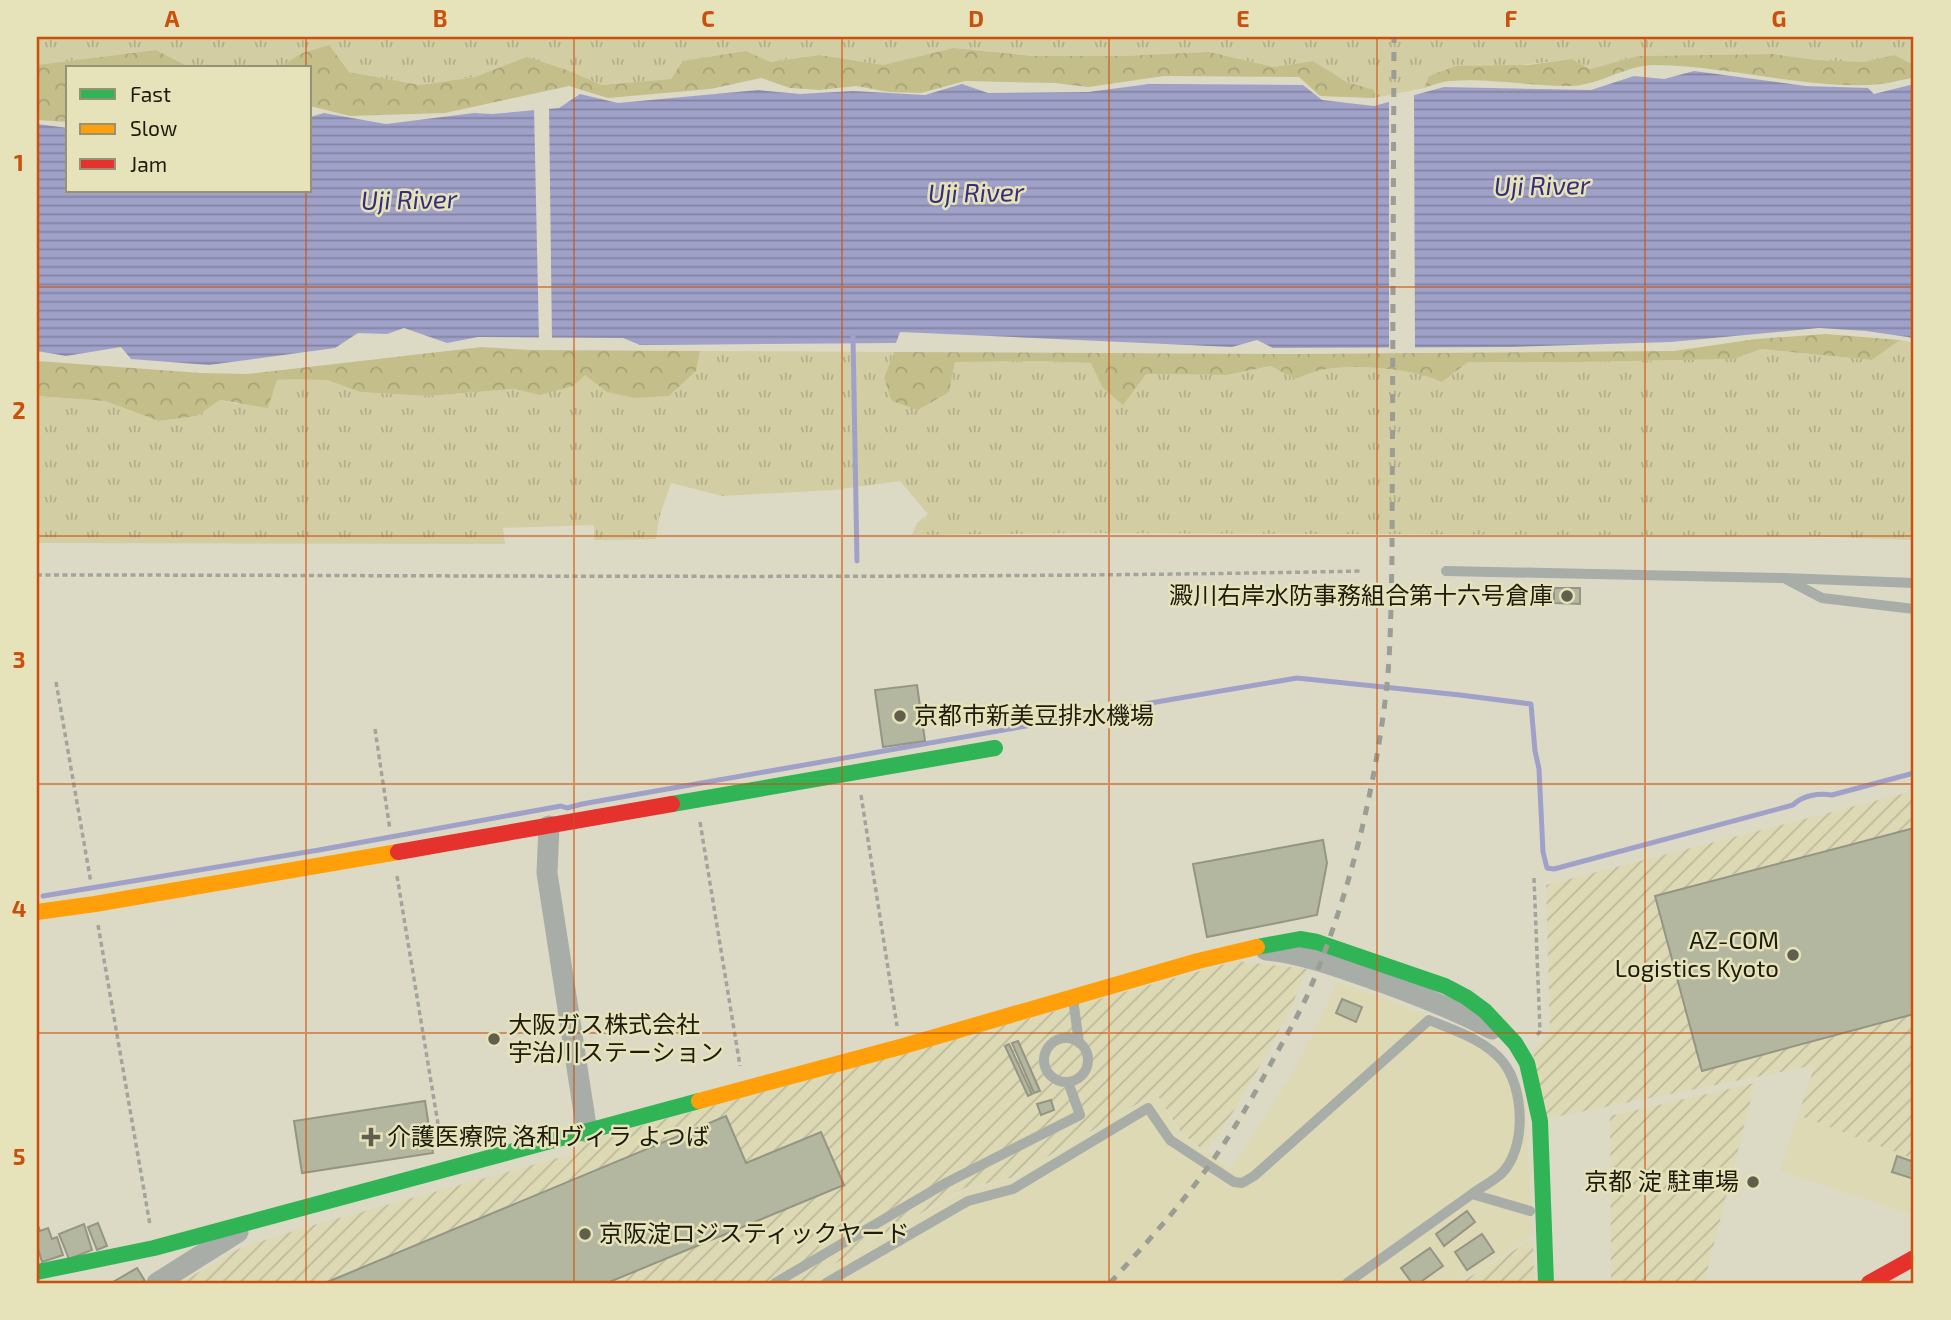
<svg xmlns="http://www.w3.org/2000/svg" width="1951" height="1320" font-family="'Exo 2','Noto Sans JP',sans-serif">
  <style>
    .built { fill: #ddd9b5 }
    .industrial { fill: url(#industrial-furrows) }
    .grass { fill: url(#grass-tufts) }
    .forest { fill: url(#forest-crowns) }
    .water { fill: url(#water-rules) }
    .pier { fill: #dcdac4 }
    .lines { fill: none; stroke-linecap: round; stroke-linejoin: round }
    .stream { stroke: #a0a1c8; stroke-width: 5 }
    .building { fill: #b3b79f; stroke: #949585; stroke-width: 2 }
    .path { stroke: #a3a59d; stroke-width: 3.5; stroke-dasharray: 5 3.5; stroke-linecap: butt }
    .lane { stroke: #a8ada7; stroke-width: 10 }
    .street { stroke: #a8ada7; stroke-width: 21 }
    .fast { stroke: #30b455; stroke-width: 16 }
    .slow { stroke: #ff9f0a; stroke-width: 16 }
    .jam { stroke: #e5322d; stroke-width: 16 }
    .rail { stroke: #9b9e94; stroke-width: 5; stroke-dasharray: 9 9; stroke-linecap: butt }
    .grid { fill: none; stroke: #ca500c; stroke-width: 2; stroke-opacity: 0.55 }
    .poi-dot { fill: #605e4c; stroke: #e6e2ba; stroke-width: 2.5 }
    .labels { text-anchor: middle; stroke-width: 5; stroke-linejoin: round; paint-order: stroke }
    .poi-label { font-size: 24px; fill: #1d1b0c; stroke: #e6e2ba; text-anchor: start }
    .water-label { font-size: 26px; font-style: italic; fill: #362d7c; stroke: #e6e2ba }
    .neatline { fill: none; stroke: #ca500c; stroke-width: 2.5 }
    .grid-label { font-size: 23px; text-anchor: middle; font-weight: bold; fill: #ca500c }
  </style>
  <defs>
    <pattern id="industrial-furrows" width="10" height="10" patternUnits="userSpaceOnUse" patternTransform="scale(1.75)"><rect width="10" height="10" fill="#ddd9b5"/><path d="M-1 1l2-2M0 10L10 0M9 11l2-2" fill="none" stroke="#bdba9a"/></pattern>
    <pattern id="grass-tufts" width="24" height="20" patternUnits="userSpaceOnUse" patternTransform="scale(1.75)"><rect width="24" height="20" fill="#d2cda2"/><path d="M3 7l-1-3M5 7V3M7 7l1-3M15 17l-1-3M17 17v-4M19 17l1-3" fill="none" stroke="#b4af8a"/></pattern>
    <pattern id="forest-crowns" width="20" height="18" patternUnits="userSpaceOnUse" patternTransform="scale(1.75)"><rect width="20" height="18" fill="#c4be8b"/><path d="M2 6a3 3 0 1 1 6 0M12 15a3 3 0 1 1 6 0" fill="none" stroke="#a8a377"/></pattern>
    <pattern id="water-rules" width="6" height="5" patternUnits="userSpaceOnUse" patternTransform="scale(1.75)"><rect width="6" height="5" fill="#a0a1c8"/><path d="M0 2.5h6" fill="none" stroke="#8282a1"/></pattern>
  </defs>
  <rect width="100%" height="100%" fill="#dcdac4"/>
  <path class="built" d="M1337,982l41,14 99,39 48,61 8,140 -72,43 -14,4h-643l161,-93 47,-10 144,-86 24,41 51,34 58,-89 31,-59z
    M1798,1115l116,44v57l-134,-45z"/>
  <path class="industrial" d="M1914,791v368l-116,-44 17,-50 -270,54 -12,-67 17,-19 -4,-148z
    M1236,961l71,8 -14,34 -26,51 -34,58 -27,40 -24,-18 -26,-41 -145,85 -47,10 -162,95h-622l60,-35 70,-22 263,-72 6,-11z
    M1755,1083l-51,200h-93l-1,-167z
    M1533,1239l1,44h-77l4,-1z"/>
  <path class="grass" d="M37,37h1877v41h-3l1,-14 -18,-9 -30,7 -47,-2 -44,-6 -135,2 -48,13 -18,-10 -143,17 -5,12 -51,10v-8l-26,-8 -34,-21 -39,6 -65,-15 -86,4h-90l-79,-8 -71,17 -64,-10 -50,7 -23,-11 -28,6 -47,22 -69,6 -35,-15 -40,-12 -52,19 -55,8 -71,-13 -49,-18 -21,14h-88l-35,-18 -119,15z
    M1900,340l14,3v197l-107,-4 -730,-3 -165,2 5,-12 11,-9 -28,-33 -66,9 -112,6 -51,-13 -12,35 -3,21 -62,1v-15l-91,3 2,16 -468,-1v-147l68,5 54,20 38,-5 23,-16 17,4 40,-25 50,1 33,12 68,4 86,-7 25,6 46,-21 50,24 34,-2 27,-25 4,-20 194,1 -10,26 65,14 6,-30 82,-1 54,2 11,24 43,-13 81,1 46,-9 23,13c11,-4 21,-9 32,-10 32,-5 86,0 115,13l26,-20h111l155,-3 27,-10 111,11z"/>
  <path class="forest" d="M329,45l20,27 71,13 55,-8 52,-20 40,13 35,15 69,-6 12,-18 63,-10 24,11 49,-7 64,10 71,-17 79,8h90l86,-4 65,15 39,-6 34,21 27,8 -1,8 -53,-2 -21,-19 -135,-1 -76,11 -33,-4 -90,-2 -44,12 -32,-1 -33,-6 -36,4 -30,-2 -29,-10 -51,11 -102,9 -39,-12 -124,27 -95,3 -40,-10v-38h-31l21,-14z
    M156,50l35,18h-123v54l-31,-2v-55z
    M1773,54l44,6 47,2 30,-7 18,9 -1,14c-14,3 -29,7 -43,7 -72,2 -141,-19 -213,-20 -31,0 -57,22 -88,21 -39,0 -78,-8 -117,-5 -9,1 -18,4 -26,7l5,-12 27,-10 72,-1 44,-6 18,10 48,-13z
    M1826,334l74,6 -28,20 -111,-11 -27,10 -155,3h-111l-26,20c-29,-13 -83,-18 -115,-13 -11,1 -21,6 -32,10l-24,-13 -45,9 -80,-1 -23,31 -21,-18 -11,-24 -54,-2 -82,1 -6,30 -31,18 -26,-9 -8,-23 10,-26 399,2 381,-3 82,-12z
    M482,347l48,3 170,1 -4,20 -27,25 -34,2 -28,-6 -22,-17 -12,11 -34,9 -25,-6 -86,7 -68,-4 -33,-12 -50,-1 -9,29 -48,-8 -23,16 -38,5 -54,-20 -68,-5v-35l164,12 47,1z"/>
  <path class="water" d="M1694,71l112,15 62,2 6,6 40,-10v254l-48,-7 -47,-3 -148,14 -160,5 -238,1 -16,-8 -25,7 -332,-15 -4,11 -256,2 -17,-7 -145,-1 -31,6 -43,-15 -17,6 -29,-1 -23,15 -126,17 -78,-6 -10,-12 -55,9 -29,-5v-227l31,4v63h242v-74l14,-4 62,11 88,-11 18,1 67,-6 21,-14 38,9 140,-13 42,4 53,-3 72,4 37,-11 26,9 100,-1 61,-8 154,1 19,15 52,6 70,-19 147,3 43,-14 30,3z"/>
  <path class="pier" d="M1414,92l1,259h-26v-252z
    M549,106l3,235h-13l-5,-234z"/>
  <g class="lines">
    <path class="stream" d="M853,336l4,225
      M43,896l276,-46 242,-44 6,2 15,-4 490,-86 19,1 7,-7 199,-34 163,17 71,9 4,47 4,18 4,83 4,16 7,1 239,-64c10,-10 26,-12 39,-10l82,-22"/>
  </g>
  <path class="building" d="M1554,588h26v16l-26,-1z
    M917,685l8,56 -42,6 -8,-57z
    M1914,828v186l-212,57 -47,-175z
    M1323,840l4,23 -10,52 -110,22 -14,-73z
    M1342,999l20,8 -6,15 -20,-9z
    M1018,1041l22,50 -6,2 -22,-50z
    M1009,1044l23,50 -4,2 -23,-50z
    M1051,1100l3,10 -13,5 -4,-11z
    M425,1101l8,52 -131,20 -8,-52z
    M726,1116l20,47 75,-31 23,53 -237,98h-282z
    M1897,1156l17,6v17l-22,-7z
    M1467,1211l8,11 -31,24 -8,-12z
    M98,1223l9,23 -10,4 -9,-23z
    M84,1224l8,26 -23,9 -10,-25z
    M39,1228l1,3 8,-3 4,11 5,-2 6,18 -21,7 -5,-17v-16z
    M1482,1234l12,18 -27,18 -12,-18z
    M1430,1248l13,18 -24,17h-7l-11,-15z
    M137,1268l8,13 -5,2h-27v-1z"/>
  <g class="lines">
    <path class="path" d="M37,575c442,0 884,5 1326,-4
      M56,682l35,201
      M375,729l15,101
      M861,795l36,231
      M700,822l40,244
      M397,876l45,272
      M1534,878l6,153 -4,6
      M98,925l52,300"/>
    <path class="lane" d="M1446,571l338,7 130,5
      M1786,579l36,19 92,11
      M1073,999l6,44
      M1044 1060a22 22 0 1 1 44 0a22 22 0 1 1-44 0Z
      M775,1283l169,-99 136,-69 -12,-33
      M826,1283l142,-82 45,-12 135,-81 22,32 64,42 8,1 12,-7 175,-156c24,10 57,20 74,42 21,26 24,85 -1,111 -8,8 -21,14 -30,21
      M1347,1283l125,-89 58,17"/>
    <path class="street" d="M549,826l-2,47 40,259
      M1266,950c31,3 61,13 90,23 47,16 92,33 136,56
      M157,1283l81,-51"/>
    <path class="fast" d="M672,804l323,-56
      M1257,947l43,-8 17,3 128,44 21,11 19,14 30,32 12,20 13,58 6,162
      M37,1272l117,-24 545,-147"/>
    <path class="slow" d="M37,912l58,-8 303,-52
      M699,1101l201,-54 298,-86 59,-14"/>
    <path class="jam" d="M398,852l274,-48
      M1869,1283l45,-25"/>
    <path class="rail" d="M1110,1283c28,-31 57,-62 83,-96 29,-37 54,-79 76,-120 13,-24 27,-47 38,-71 42,-98 68,-205 80,-311 4,-42 4,-85 5,-127l2,-521"/>
  </g>
  <path class="grid" d="M306,37v31M574,37v1246M842,37v1246M1109,37v1246M1377,37v1246M1645,37v1246M306,191v1092M37,287h1877M37,536h1877M37,784h1877M37,1033h1877"/>
  <g class="poi-dot">
    <circle cx="1567" cy="596" r="7"/>
    <circle cx="900" cy="716" r="7"/>
    <circle cx="1793" cy="955" r="7"/>
    <circle cx="494" cy="1039" r="7"/>
    <path d="M367.5 1126.5h7v7h7v7h-7v7h-7v-7h-7v-7h7z"/>
    <circle cx="1753" cy="1182" r="7"/>
    <circle cx="585" cy="1234" r="7"/>
  </g>
  <g class="labels">
    <g class="poi-label">
      <text x="1553" y="604" text-anchor="end">澱川右岸水防事務組合第十六号倉庫</text>
      <text x="914" y="724">京都市新美豆排水機場</text>
      <text x="1779" y="949" text-anchor="end">AZ-COM<tspan x="1779" dy="28">Logistics Kyoto</tspan></text>
      <text x="508" y="1033">大阪ガス株式会社<tspan x="508" dy="28">宇治川ステーション</tspan></text>
      <text x="387" y="1145">介護医療院 洛和ヴィラ よつば</text>
      <text x="1739" y="1190" text-anchor="end">京都 淀 駐車場</text>
      <text x="599" y="1242">京阪淀ロジスティックヤード</text>
    </g>
    <g class="water-label">
      <text transform="translate(1542 186) rotate(-1)" y="9">Uji River</text>
      <text transform="translate(976 193) rotate(-1)" y="9">Uji River</text>
      <text transform="translate(409 200) rotate(-1)" y="9">Uji River</text>
    </g>
  </g>
  <rect width="1951" height="1320" fill="none" stroke="#e6e2ba" stroke-width="77"/>
  <rect x="66" y="66" width="245" height="126" fill="#e6e2ba" stroke="#969274" stroke-width="2"/>
  <rect x="80" y="89" width="35" height="10" fill="#30b455" stroke="#969274" stroke-width="2"/>
  <text x="130" y="102" font-size="21" fill="#1d1b0c">Fast</text>
  <rect x="80" y="124" width="35" height="10" fill="#ff9f0a" stroke="#969274" stroke-width="2"/>
  <text x="130" y="136" font-size="21" fill="#1d1b0c">Slow</text>
  <rect x="80" y="159" width="35" height="10" fill="#e5322d" stroke="#969274" stroke-width="2"/>
  <text x="130" y="172" font-size="21" fill="#1d1b0c">Jam</text>
  <rect x="38" y="38" width="1874" height="1244" class="neatline"/>
  <g class="grid-label">
    <text x="172" y="27">A</text>
    <text x="440" y="27">B</text>
    <text x="708" y="27">C</text>
    <text x="976" y="27">D</text>
    <text x="1243" y="27">E</text>
    <text x="1511" y="27">F</text>
    <text x="1779" y="27">G</text>
    <text x="19" y="171">1</text>
    <text x="19" y="419">2</text>
    <text x="19" y="668">3</text>
    <text x="19" y="917">4</text>
    <text x="19" y="1165">5</text>
  </g>
</svg>
